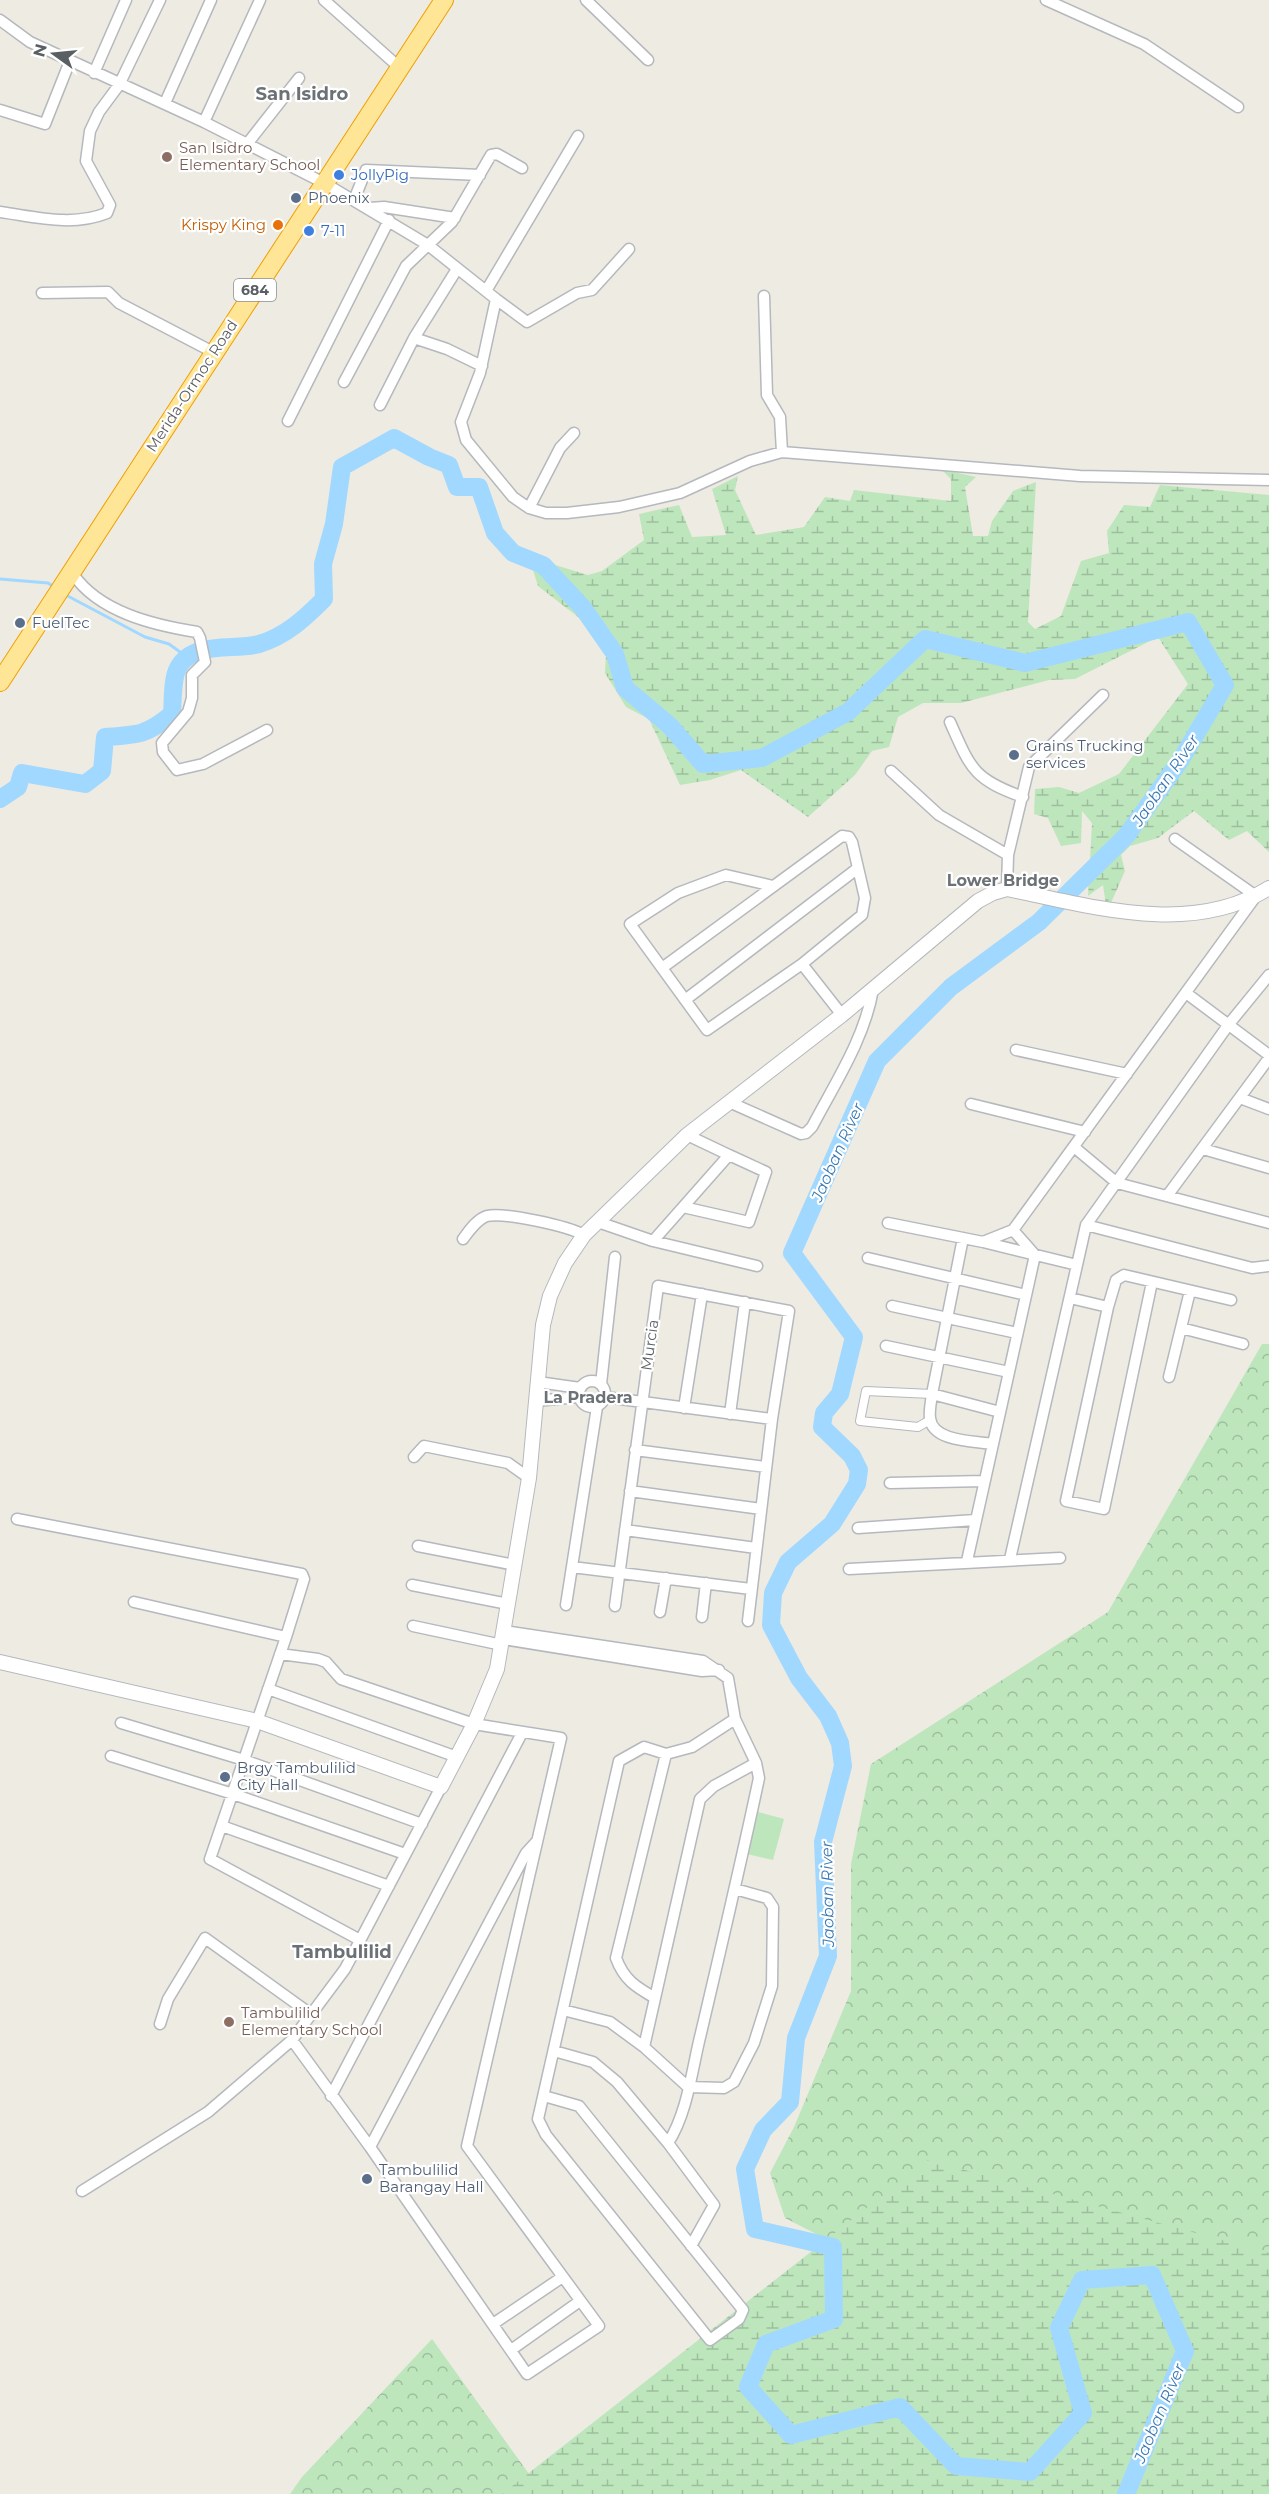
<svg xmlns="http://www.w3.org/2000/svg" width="1269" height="2494" font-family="Montserrat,sans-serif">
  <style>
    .forest { fill: url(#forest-crowns) }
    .wetland { fill: url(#wetland-marsh) }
    .pitch { fill: #bee6bd }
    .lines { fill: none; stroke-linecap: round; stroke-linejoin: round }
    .stream { stroke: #a1d8ff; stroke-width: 3 }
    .river { stroke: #a1d8ff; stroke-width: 18 }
    .pedestrian-casing { stroke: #b5b8bd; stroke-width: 10 }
    .minor-casing { stroke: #b5b8bd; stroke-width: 13 }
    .tertiary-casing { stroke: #b5b8bd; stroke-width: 16 }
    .trunk-casing { stroke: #f09f00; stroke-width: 20 }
    .pedestrian { stroke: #fff; stroke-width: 8 }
    .minor { stroke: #fff; stroke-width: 10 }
    .tertiary { stroke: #fff; stroke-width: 14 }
    .trunk { stroke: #ffe697; stroke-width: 18 }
    .education-dot { fill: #8d6e63; stroke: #fff; stroke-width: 2 }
    .shop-dot { fill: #3f7fe0; stroke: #fff; stroke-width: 2 }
    .service-dot { fill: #5c6f8a; stroke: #fff; stroke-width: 2 }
    .food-dot { fill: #e8710a; stroke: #fff; stroke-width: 2 }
    .labels { text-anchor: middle; stroke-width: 4.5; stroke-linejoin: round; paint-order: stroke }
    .shield { fill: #fff; stroke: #8c8f92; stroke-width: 1.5 }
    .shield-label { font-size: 14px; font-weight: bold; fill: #5a5f63 }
    .education-label { font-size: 15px; fill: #785e54; stroke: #fff; text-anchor: start }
    .shop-label { font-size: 15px; fill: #366cbe; stroke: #fff; text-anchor: start }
    .service-label { font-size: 15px; fill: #4e5e75; stroke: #fff; text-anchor: start }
    .food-label { font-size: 15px; fill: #c56008; stroke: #fff; text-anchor: end }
    .street-label { font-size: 15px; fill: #5a5f63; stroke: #fff }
    .water-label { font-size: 16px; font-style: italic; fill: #3a79b4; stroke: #fff }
    .neighbourhood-label { font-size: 16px; font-weight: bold; fill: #6b7175; stroke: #fff }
    .quarter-label { font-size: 18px; font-weight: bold; fill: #6b7175; stroke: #fff }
  </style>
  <defs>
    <pattern id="forest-crowns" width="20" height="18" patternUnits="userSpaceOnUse" patternTransform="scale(1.5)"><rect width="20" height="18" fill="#bee6bd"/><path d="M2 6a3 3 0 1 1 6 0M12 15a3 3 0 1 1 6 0" fill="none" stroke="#9dbe9d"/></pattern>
    <pattern id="wetland-marsh" width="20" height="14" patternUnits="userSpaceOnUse" patternTransform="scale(1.5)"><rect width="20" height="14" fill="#bee6bd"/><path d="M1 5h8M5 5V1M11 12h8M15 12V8" fill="none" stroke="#9dbe9d"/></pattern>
  </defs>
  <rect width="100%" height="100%" fill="#eeebe2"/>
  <path class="forest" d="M1262,1344h7v1150l-418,-242 -66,-34 -15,-45 24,-46 57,-136v-127l20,-100 237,-152z
    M432,2339l105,146 573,9h-820l12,-17z"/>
  <path class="wetland" d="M941,469l35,8 -11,10 8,49h15l4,-15 21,-30 23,-9 -8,140 7,7 26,-13 20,-55 28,-8 -2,-22 17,-26 26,2 10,-22 109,10v357l-22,-21 -18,9 -35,-29 -36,27 -28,8 -9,9 4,16 -18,41 -4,-27 -15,11 4,-73 -10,-12 -1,32 -20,3 -13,-28 -14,-4 1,-25 24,-2 20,6 40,-19 69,-90 -30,-47 -83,42 -26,1 -88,23h-38l-25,14 -9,30 -17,4 -17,24 -47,42 -67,-47 -31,10 -30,5 -31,-66 -23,-12 -21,-34 1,-18 -15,-28 -53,-41 -9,-29 59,18 14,-4 42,-31 -5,-26 40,-9 13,32 34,-2 -14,-46 26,-13 -3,14 21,45 48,-8 21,-30 25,4 4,-11 97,11v-22z
    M928,2160l341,93v241h-767z"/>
  <path class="pitch" d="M758,1812l26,7 -11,41 -26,-6z"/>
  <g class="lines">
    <path class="stream" d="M0,579l48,4 6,4
      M64,594l81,43 24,7 18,13"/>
    <path class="river" d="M0,799l18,-12 4,-14 63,11 17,-13 3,-34c33,-2 42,-2 67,-23 1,-13 0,-35 6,-46 15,-28 57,-17 81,-24 27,-8 46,-26 65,-45l-1,-35 11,-40 8,-57 52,-29 35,19 20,8 8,22h22l16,46 18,20 30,12 40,43 32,46 10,34 45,38 33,38 59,-6 86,-46 77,-73 100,24 163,-41 37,63 -45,76 -53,74 -88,87 -88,65 -74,74 -85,192 62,84 -14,57 -16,19 -2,14 30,29 7,14 -2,14 -25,40 -44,38 -15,31 -2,32 28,53 29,38 12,27 3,23 -20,76 5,114 -32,82 -6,64 -27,28 -18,39 10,60 78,18 1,72 -68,25 -18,43 43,48 109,-28 56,59 74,6 53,-59 -24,-85 23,-48 70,-5 33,76 -59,143"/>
    <g class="pedestrian-casing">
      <path id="pedestrian" d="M930,1420l-12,7 -58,-6 6,-30 66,3"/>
    </g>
    <g class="minor-casing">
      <path id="minor" d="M324,0l76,68
        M586,0l62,60
        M1046,0l98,44 94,63
        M0,20l30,22 174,80 122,62 102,61 68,54 -16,74 -19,49 5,18 47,57 16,11 17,5h21l52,-6 61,-14 70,-32 32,-9 298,24 189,4
        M94,73l32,-73
        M165,103l46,-103
        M0,110l45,14 25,-63
        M204,122l56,-122
        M247,144l52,-66
        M354,200l12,-30 114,5
        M369,208l15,-1 71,11
        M0,212c36,5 72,15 107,1l3,-8 -24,-44 4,-30 9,-19 20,-27 41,-85
        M486,291l92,-155
        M42,293l66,-1 11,11 94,49
        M764,296l3,99 13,22 2,35
        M496,299l31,23 50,-29 15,-3 37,-41
        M414,338l43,-69
        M344,382l62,-116 46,-44 39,-67 6,-1 25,14
        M380,405l34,-67 33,11 35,17
        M288,421l101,-201
        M529,508l31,-60 14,-15
        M73,574c26,38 80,51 124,58l3,6 5,24 -13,13v23l-4,14 -26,31 1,9 14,18 26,-6 64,-34
        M950,722c21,47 23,57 73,75
        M891,771l48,44 69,40 -1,34
        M1008,855l21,-88 74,-72
        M802,964l40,51
        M662,968l180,-132 7,1 3,5 13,56 -3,17 -60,49 -95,66 -77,-106 48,-31 48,-18 47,11
        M1186,993l83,62
        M685,1000l173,-132
        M1016,1050l111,24
        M1240,1098l29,11
        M729,1102l72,32 5,-1 6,-6c23,-44 53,-89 61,-138
        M971,1104l114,28
        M1074,1147l43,36 152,40
        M1203,1149l66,19
        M1167,1196l102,-138
        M683,1207l66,15 17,-50 -37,-17
        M598,1222l55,19 104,25
        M888,1223l95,19 30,-12 243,-334 -81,-57
        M1086,1225l166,43 17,-2
        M963,1238l-31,156c-1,8 -3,17 -2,24 2,24 45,23 62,26
        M463,1239c6,-8 14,-20 24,-23 17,-4 81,10 97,19
        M653,1241l76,-86 -42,-20
        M983,1242l94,23 -67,294
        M868,1258l158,37
        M1077,1265l9,-40 143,-201 40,-49
        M1070,1298l38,9 8,-27 8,-5 107,25
        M892,1306l125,27
        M1108,1307l-42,194 38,8 48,-227
        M1181,1328l62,16
        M886,1346l123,26
        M1169,1377l21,-86
        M579 1394a13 13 0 1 1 26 0a13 13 0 1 1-26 0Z
        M538,1382l42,6
        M601,1384l14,-127
        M932,1394l68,18
        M605,1397l167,22
        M536,1401l42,-4
        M684,1408l18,-114
        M730,1414l15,-112
        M635,1450l131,17
        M414,1457l10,-11 84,17 21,15
        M890,1483l94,-2
        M630,1491l131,18
        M17,1519l285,55 2,5 -18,58
        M858,1528l117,-8
        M625,1530l131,18
        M418,1546l97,19
        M967,1561l68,-306 -22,-25
        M572,1567l179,22
        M849,1569l211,-11
        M412,1585l96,19
        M134,1602l152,35 -76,222 150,81
        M566,1605l31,-198
        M615,1606l43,-320 131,25 -17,108 -24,202
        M660,1612l6,-34
        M702,1617l4,-34
        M413,1626l89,19
        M504,1631l199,30 25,17 7,41 21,44 3,15c-18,85 -38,170 -58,255 -9,35 -13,79 -33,110
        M503,1639l199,32 17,-1
        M280,1654l38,5 8,3 15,17 133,45 87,14 -94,408 132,180 -72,48 -157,-227 -78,-107
        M268,1689l189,68
        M121,1723l123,37 178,64
        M111,1756l122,38 172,60
        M222,1826l167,60
        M655,1998c-19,-11 -31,-18 -39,-40l50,-204
        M563,2010l47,12 34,25 44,40 36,1 10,-6 20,-39 18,-57 1,-79 -6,-9 -32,-9
        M160,2024l8,-25 37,-61 107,77
        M644,2047l56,-248 14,-13 42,-23
        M554,2051l39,11 24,20 51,61 46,62 -23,41
        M331,2096l191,-363
        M544,2096l35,10 164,204 -4,9 -29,21 -164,-205 -8,-16 81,-358 25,-14 22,7 26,-7 43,-28
        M370,2147l156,-294 10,-11
        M82,2191l126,-79 84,-72 53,-71 96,-182
        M493,2324l68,-46
        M511,2350l69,-49"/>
    </g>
    <g class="tertiary-casing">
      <path id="tertiary" d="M0,1662l257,59 184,66 33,-63 23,-55 32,-191 14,-153 7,-29 15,-33 19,-28 103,-100 155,-120 136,-114 15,-8 14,-4c84,17 184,48 262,-1"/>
    </g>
    <g class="trunk-casing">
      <path id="trunk" d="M0,682l444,-682"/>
    </g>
    <use href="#pedestrian" class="pedestrian"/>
    <use href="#minor" class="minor"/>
    <use href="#tertiary" class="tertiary"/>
    <use href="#trunk" class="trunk"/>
  </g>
  <g class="education-dot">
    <circle cx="167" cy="157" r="6"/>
    <circle cx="229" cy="2022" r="6"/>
  </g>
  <g class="shop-dot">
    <circle cx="339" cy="175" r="6"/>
    <circle cx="309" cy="231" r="6"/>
  </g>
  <g class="service-dot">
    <circle cx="296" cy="198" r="6"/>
    <circle cx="20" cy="623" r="6"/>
    <circle cx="1014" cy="755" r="6"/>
    <circle cx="225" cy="1777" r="6"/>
    <circle cx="367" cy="2179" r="6"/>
  </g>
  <circle class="food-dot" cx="278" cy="225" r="6"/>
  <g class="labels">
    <rect class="shield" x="234" y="279" width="42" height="22" rx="4.5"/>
    <g class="shield-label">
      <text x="255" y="295">684</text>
    </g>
    <g class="education-label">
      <text x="179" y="153">San Isidro<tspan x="179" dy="17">Elementary School</tspan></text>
      <text x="241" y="2018">Tambulilid<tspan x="241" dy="17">Elementary School</tspan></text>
    </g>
    <g class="shop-label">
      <text x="351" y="180">JollyPig</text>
      <text x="321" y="236">7-11</text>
    </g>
    <g class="service-label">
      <text x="308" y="203">Phoenix</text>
      <text x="32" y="628">FuelTec</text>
      <text x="1026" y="751">Grains Trucking<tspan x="1026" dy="17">services</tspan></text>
      <text x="237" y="1773">Brgy Tambulilid<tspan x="237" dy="17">City Hall</tspan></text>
      <text x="379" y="2175">Tambulilid<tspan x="379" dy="17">Barangay Hall</tspan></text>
    </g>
    <g class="food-label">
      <text x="266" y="230">Krispy King</text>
    </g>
    <g class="street-label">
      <text transform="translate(192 386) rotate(-57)" y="5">Merida-Ormoc Road</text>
      <text transform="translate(650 1345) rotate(-82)" y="5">Murcia</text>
    </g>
    <g class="water-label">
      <text transform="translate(1165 780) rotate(-56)" y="6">Jaoban River</text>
      <text transform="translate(837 1152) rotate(-66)" y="6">Jaoban River</text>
      <text transform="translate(827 1894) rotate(-91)" y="6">Jaoban River</text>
      <text transform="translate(1159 2413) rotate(-67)" y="6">Jaoban River</text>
    </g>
    <g class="neighbourhood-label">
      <text x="1003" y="886">Lower Bridge</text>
      <text x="588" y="1403">La Pradera</text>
    </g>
    <g class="quarter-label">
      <text x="302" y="100">San Isidro</text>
      <text x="342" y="1958">Tambulilid</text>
    </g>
  </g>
  <g transform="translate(54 54) rotate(285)" stroke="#ffffff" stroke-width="4.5" paint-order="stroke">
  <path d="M0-4.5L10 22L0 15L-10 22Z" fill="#5a5f63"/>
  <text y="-9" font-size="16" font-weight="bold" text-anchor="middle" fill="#5a5f63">N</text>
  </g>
</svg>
